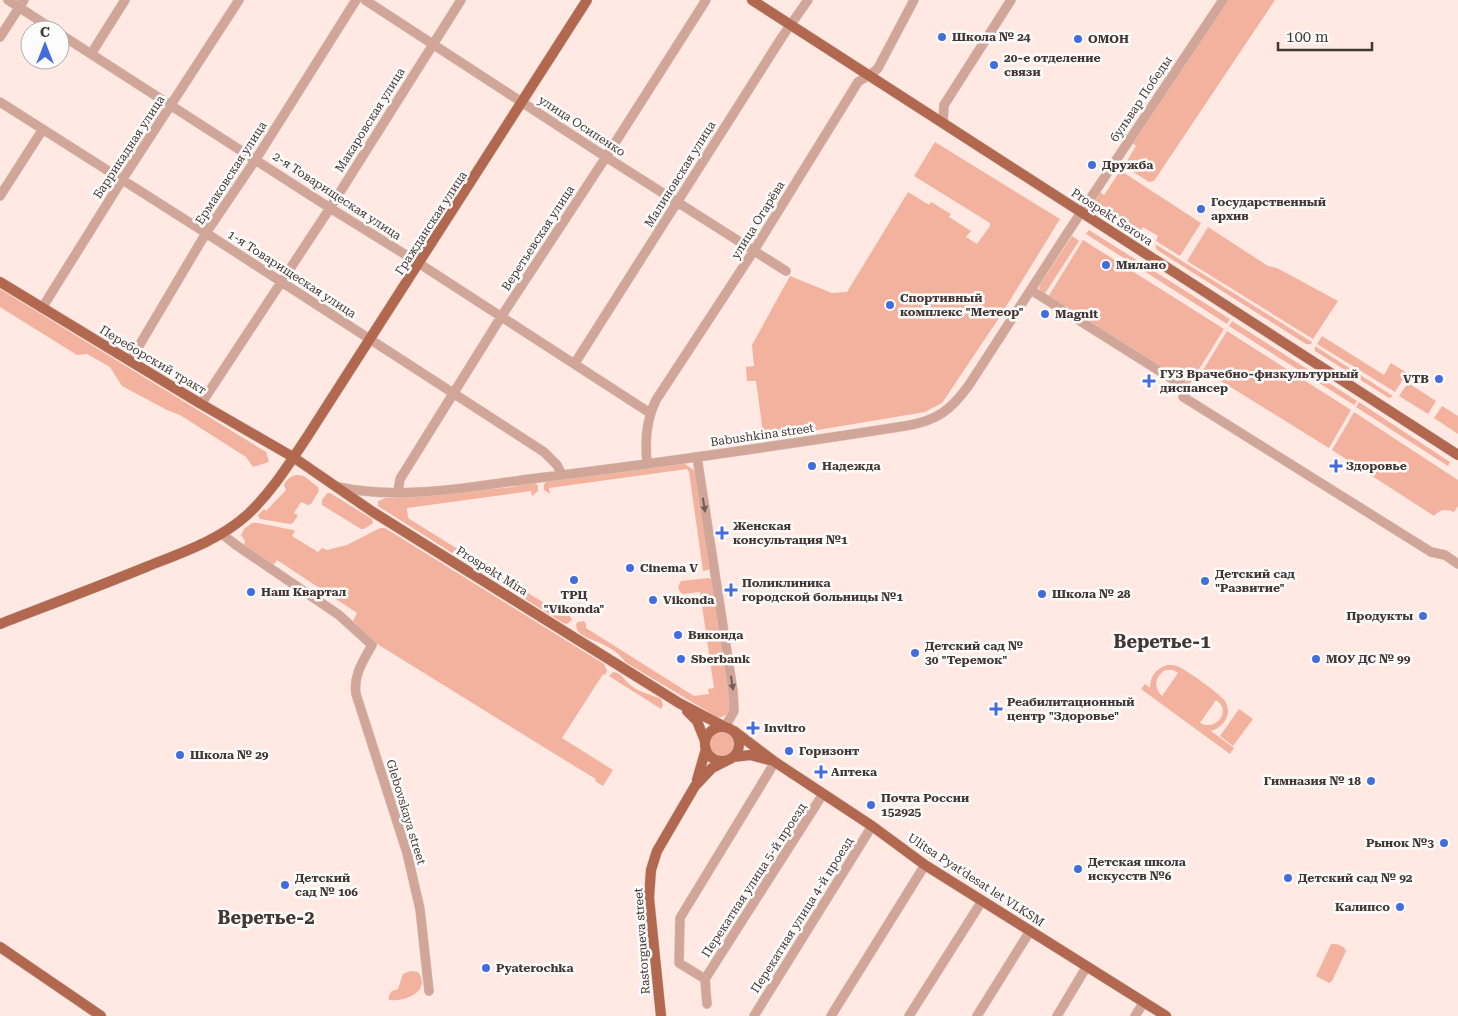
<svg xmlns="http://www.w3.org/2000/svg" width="1458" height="1016" font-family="'Roboto Serif',serif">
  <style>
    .green { fill: #f3b29e; fill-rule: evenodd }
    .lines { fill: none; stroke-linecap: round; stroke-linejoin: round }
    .minor-casing { stroke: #dac5bf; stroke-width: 10 }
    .major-casing { stroke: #dac5bf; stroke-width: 11 }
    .minor { stroke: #d1a698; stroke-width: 9 }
    .major { stroke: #b2674f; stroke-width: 10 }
    .oneway { fill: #755d56 }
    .poi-dot { fill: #436ddf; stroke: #fcfcfc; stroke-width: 2 }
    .labels { text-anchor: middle; stroke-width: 5; stroke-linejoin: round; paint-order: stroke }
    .poi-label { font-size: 12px; font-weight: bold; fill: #443632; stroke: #fcfcfc; text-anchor: start }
    .street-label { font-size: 12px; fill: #443632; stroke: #fcfcfc }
    .district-label { font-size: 18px; font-weight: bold; fill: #443632; stroke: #fcfcfc }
  </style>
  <rect width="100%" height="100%" fill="#ffe9e2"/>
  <path class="green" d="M1227,0h48l-121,181 -5,1 -25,-16 12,-20 -5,-4z
    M935,142l125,77 -61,99 -57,85 -17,9 -161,27 -8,-58h-9l-1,-14 8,-1 -2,-21 38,-69 42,17 15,-1 61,-100 21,13 2,-3 20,12 -2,3 22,14 -5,6 11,7 13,-18v-3l-76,-47z
    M1115,167l86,56 -21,33 -24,-15 2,-5 -15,-9 -2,3 -47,-29 6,-9 4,3 14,-21 -5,-4z
    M1208,227l60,39 9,2 61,33 -25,38 -126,-78z
    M1089,230l141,89 -3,5 -141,-90z
    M1072,236l7,5 -35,54 -4,-3 -1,-6z
    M1083,240l141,89 -36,58 -140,-90z
    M1155,244l157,98 -1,2h-5l-149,-94z
    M0,289l266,163 3,10 -16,5 -7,-10 -66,-42 -13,-5 -45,-24 -12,-19 -23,-13 -10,1 -77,-48z
    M1232,321l125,80 -3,4 -125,-79z
    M1227,331l124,79 -22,38 -126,-78z
    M1322,336l62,39 7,-12 16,10 -12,19 -78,-48z
    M1315,346l78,50 -4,2 -74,-47z
    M1408,383l28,18 -8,13 -29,-18z
    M1359,402l91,60 -2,4 -92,-59z
    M1442,406l16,10v18l-24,-16z
    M1354,412l104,68v26l-4,6c-9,-3 -13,-3 -20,4l-102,-66z
    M684,463l11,8 16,96 -3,3 -5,1 -14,-99 -2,-3 -138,19 1,6 -6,-4c-1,-4 0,-7 4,-10z
    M298,475l6,1 14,11 1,4 -8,13 -3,1 -7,-3 -7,11 4,2 -5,8 -3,1 -30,-5 -2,-4 6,-6 2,2 20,-21 -2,-5c3,-6 8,-10 14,-10z
    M535,482l3,4v5l-6,5 -1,-5 -124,17 1,10 157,98h5l2,4 -5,4 -4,-1 -185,-117v-5l7,-3 46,-3 43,-6h18l21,-2 11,-4z
    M327,493h3l42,26 1,4 -9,6h-3l-39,-24v-5z
    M252,523h6l35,7 2,1 -3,5 26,16 4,-4 5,2 20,-5 33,-17h5l219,136 3,7 -2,4 -2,-1 -41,64 51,32 -10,16 -8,-5 1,-2 -20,-12 -202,-125 -21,-21 4,-8 -80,-53 -5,7 -28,-22 1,-4 -4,-6 3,-6z
    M709,578l3,2 19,126c-2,7 -6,12 -14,11l-92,-55c-5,-8 -14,-14 -23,-18 -9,-5 -18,-5 -25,-14l-1,-6 2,-2 6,-1 2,3v4l108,68 15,-2 -1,-5 6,-1 -14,-96 -17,2 -3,-2 -2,-5 3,-6z
    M1168,665c4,0 8,0 11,2 10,5 40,26 46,34 8,13 -1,26 -14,30l23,17 -4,6 -89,-65 4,-5 5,4c0,-12 6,-20 18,-23zM1165,670h8l5,3 -16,23c-9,-9 -7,-19 3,-26zM1216,700c16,10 1,32 -16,23z
    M613,672c8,1 10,6 15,11 9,9 22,11 33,16l2,6 -2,4 -52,-33z
    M1239,709l14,10 -20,27 -13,-10z
    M707 744a15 15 0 1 1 30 0a15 15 0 1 1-30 0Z
    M1331,944c5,-1 14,2 15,7l-14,30 -3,2 -13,-7z
    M410,971l8,1c14,19 -13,30 -29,28v-4l3,-5 6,-2 5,-15z"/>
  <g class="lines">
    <g class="minor-casing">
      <path id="minor" d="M8,0l46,30
        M365,0l241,157 180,114
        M60,34l270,174 76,47 244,158
        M0,37l24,-37
        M91,54l34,-54
        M0,102l206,131 338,219 13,13 5,10
        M943,123l1,-18 67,-105
        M0,196l43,-67
        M1031,290l157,99 -5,8 5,3 243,152 14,3 13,9
        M42,308l80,-128 117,-180
        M130,361l76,-128 50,-74 100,-159
        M575,363l207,-326 26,-37
        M201,404l129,-196 131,-208
        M697,457l36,234 1,20 -9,16
        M647,463c-2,-22 -1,-42 9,-63l97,-148 105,-170 17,-11 3,-3 36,-68
        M338,487c66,14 135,-1 200,-9 123,-15 245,-33 367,-52 32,-5 46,-16 64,-41l103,-159 151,-226
        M398,492l2,-13 101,-162 105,-160 100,-157
        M222,534l14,11 103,70 33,30c-9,16 -19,31 -16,49l51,159 13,56 9,82
        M705,979l-26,-16 1,-45 95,-156
        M705,979l118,-185
        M705,979l2,25
        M754,1016l118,-190
        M831,1016l94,-151
        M909,1016l73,-115
        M977,1016l53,-85
        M1057,1016l30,-50
        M1135,1016l9,-14"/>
    </g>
    <g class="major-casing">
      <path id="major" d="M752,0l706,455
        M0,282l201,122 92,53 80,55 306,191 46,24
        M0,624c49,-19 97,-37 146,-57 35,-14 72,-26 101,-52 24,-22 42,-51 60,-78l280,-437
        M687,711l10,10 8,20
        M705 744a17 17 0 1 1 34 0a17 17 0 1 1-34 0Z
        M734,731l41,31 97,64 53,39 241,151
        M733,757l17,-2 19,5
        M697,780l9,-31
        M0,947l101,69
        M661,1016l-12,-118 2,-28 6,-19 38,-65 17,-18 14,-7"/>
    </g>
    <use href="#minor" class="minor"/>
    <use href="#major" class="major"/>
  </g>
  <defs><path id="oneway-solid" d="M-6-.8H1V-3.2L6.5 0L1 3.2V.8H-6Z" transform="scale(1.25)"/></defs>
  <g class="oneway">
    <use href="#oneway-solid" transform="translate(704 505) rotate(81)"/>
    <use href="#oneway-solid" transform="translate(732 683) rotate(81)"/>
  </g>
  <g class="poi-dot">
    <circle cx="942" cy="37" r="5"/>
    <circle cx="1078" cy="39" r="5"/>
    <circle cx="994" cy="65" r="5"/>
    <circle cx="1092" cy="165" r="5"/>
    <circle cx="1201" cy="209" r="5"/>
    <circle cx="1106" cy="265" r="5"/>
    <circle cx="890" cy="305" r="5"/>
    <circle cx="1045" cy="314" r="5"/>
    <circle cx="1439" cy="379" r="5"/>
    <path d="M1146.5 373.5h5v5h5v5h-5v5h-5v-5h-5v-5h5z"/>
    <circle cx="812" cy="466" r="5"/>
    <path d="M1333.5 458.5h5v5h5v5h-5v5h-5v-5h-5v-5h5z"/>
    <path d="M719.5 525.5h5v5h5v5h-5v5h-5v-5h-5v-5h5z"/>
    <circle cx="630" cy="568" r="5"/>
    <circle cx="574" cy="580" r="5"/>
    <circle cx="1205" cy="581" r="5"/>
    <path d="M728.5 582.5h5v5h5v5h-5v5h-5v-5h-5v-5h5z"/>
    <circle cx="251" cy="592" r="5"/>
    <circle cx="1042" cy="594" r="5"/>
    <circle cx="653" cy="600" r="5"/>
    <circle cx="1423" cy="616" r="5"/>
    <circle cx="678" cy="635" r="5"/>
    <circle cx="915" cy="653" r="5"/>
    <circle cx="681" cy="659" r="5"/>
    <circle cx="1316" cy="659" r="5"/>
    <path d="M993.5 701.5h5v5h5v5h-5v5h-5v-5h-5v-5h5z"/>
    <path d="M750.5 720.5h5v5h5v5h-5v5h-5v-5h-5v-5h5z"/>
    <circle cx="789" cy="751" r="5"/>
    <circle cx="180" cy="755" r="5"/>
    <path d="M818.5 764.5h5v5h5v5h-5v5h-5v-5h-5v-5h5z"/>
    <circle cx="1371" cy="781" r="5"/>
    <circle cx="871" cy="805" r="5"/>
    <circle cx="1444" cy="843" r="5"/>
    <circle cx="1078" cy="869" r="5"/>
    <circle cx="1288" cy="878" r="5"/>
    <circle cx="285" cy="885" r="5"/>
    <circle cx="1400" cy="907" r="5"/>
    <circle cx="486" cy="968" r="5"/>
  </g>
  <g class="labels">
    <g class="poi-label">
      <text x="952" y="41">Школа № 24</text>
      <text x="1088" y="43">ОМОН</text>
      <text x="1004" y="62">20-е отделение<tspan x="1004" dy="14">связи</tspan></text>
      <text x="1102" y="169">Дружба</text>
      <text x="1211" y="206">Государственный<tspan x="1211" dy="14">архив</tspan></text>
      <text x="1116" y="269">Милано</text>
      <text x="900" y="302">Спортивный<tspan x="900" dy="14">комплекс "Метеор"</tspan></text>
      <text x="1055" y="318">Magnit</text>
      <text x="1160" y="378">ГУЗ Врачебно-физкультурный<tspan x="1160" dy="14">диспансер</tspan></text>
      <text x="1429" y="383" text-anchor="end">VTB</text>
      <text x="822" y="470">Надежда</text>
      <text x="1346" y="470">Здоровье</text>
      <text x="733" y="530">Женская<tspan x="733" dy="14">консультация №1</tspan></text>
      <text x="640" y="572">Cinema V</text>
      <text x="1215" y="578">Детский сад<tspan x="1215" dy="14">"Развитие"</tspan></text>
      <text x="742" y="587">Поликлиника<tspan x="742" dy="14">городской больницы №1</tspan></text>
      <text x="261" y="596">Наш Квартал</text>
      <text x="1052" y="598">Школа № 28</text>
      <text x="574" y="599" text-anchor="middle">ТРЦ<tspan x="574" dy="14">"Vikonda"</tspan></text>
      <text x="663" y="604">Vikonda</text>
      <text x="1413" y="620" text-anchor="end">Продукты</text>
      <text x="688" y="639">Виконда</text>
      <text x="925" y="650">Детский сад №<tspan x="925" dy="14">30 "Теремок"</tspan></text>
      <text x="691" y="663">Sberbank</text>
      <text x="1326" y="663">МОУ ДС № 99</text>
      <text x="1007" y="706">Реабилитационный<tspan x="1007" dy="14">центр "Здоровье"</tspan></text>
      <text x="764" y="732">Invitro</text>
      <text x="799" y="755">Горизонт</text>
      <text x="190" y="759">Школа № 29</text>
      <text x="831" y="776">Аптека</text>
      <text x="1361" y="785" text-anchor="end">Гимназия № 18</text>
      <text x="881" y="802">Почта России<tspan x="881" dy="14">152925</tspan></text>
      <text x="1434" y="847" text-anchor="end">Рынок №3</text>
      <text x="1088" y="866">Детская школа<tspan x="1088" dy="14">искусств №6</tspan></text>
      <text x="295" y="882">Детский<tspan x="295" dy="14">сад № 106</tspan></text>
      <text x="1298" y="882">Детский сад № 92</text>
      <text x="1390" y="911" text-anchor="end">Калипсо</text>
      <text x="496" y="972">Pyaterochka</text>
    </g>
    <g class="street-label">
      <text transform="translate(1141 99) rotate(-56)" y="4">бульвар Победы</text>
      <text transform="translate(370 120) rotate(-58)" y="4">Макаровская улица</text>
      <text transform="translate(582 126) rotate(33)" y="4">улица Осипенко</text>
      <text transform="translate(129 147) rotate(-57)" y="4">Баррикадная улица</text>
      <text transform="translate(231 173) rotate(-57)" y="4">Ермаковская улица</text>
      <text transform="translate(680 174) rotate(-58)" y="4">Малиновская улица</text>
      <text transform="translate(337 196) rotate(33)" y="4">2-я Товарищеская улица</text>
      <text transform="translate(1112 217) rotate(33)" y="4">Prospekt Serova</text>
      <text transform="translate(758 220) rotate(-58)" y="4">улица Огарёва</text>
      <text transform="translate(431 223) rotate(-57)" y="4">Гражданская улица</text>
      <text transform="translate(538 238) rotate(-57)" y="4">Веретьевская улица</text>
      <text transform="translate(292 274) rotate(33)" y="4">1-я Товарищеская улица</text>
      <text transform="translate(153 360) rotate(31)" y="4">Переборский тракт</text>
      <text transform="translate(762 435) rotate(-8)" y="4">Babushkina street</text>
      <text transform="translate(492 571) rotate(32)" y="4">Prospekt Mira</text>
      <text transform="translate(406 812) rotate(73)" y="4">Glebovskaya street</text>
      <text transform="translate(754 880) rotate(-57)" y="4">Перекатная улица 5-й проезд</text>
      <text transform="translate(976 880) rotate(33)" y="4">Ulitsa Pyat'desat let VLKSM</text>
      <text transform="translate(802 915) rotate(-58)" y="4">Перекатная улица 4-й проезд</text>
      <text transform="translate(642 941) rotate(-94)" y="4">Rastorgueva street</text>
    </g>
    <g class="district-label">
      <text x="1162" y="648">Веретье-1</text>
      <text x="266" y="924">Веретье-2</text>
    </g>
  </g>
  <g transform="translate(45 45)"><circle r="24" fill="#fcfcfc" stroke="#b2adab"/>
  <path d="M0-4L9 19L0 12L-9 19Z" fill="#436ddf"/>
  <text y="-8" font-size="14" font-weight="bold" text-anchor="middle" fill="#443632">С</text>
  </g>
  <path d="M1278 42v8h94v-8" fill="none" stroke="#443632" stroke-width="2.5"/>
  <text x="1286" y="42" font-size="15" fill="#443632" stroke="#fcfcfc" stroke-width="4" paint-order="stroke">100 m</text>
</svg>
